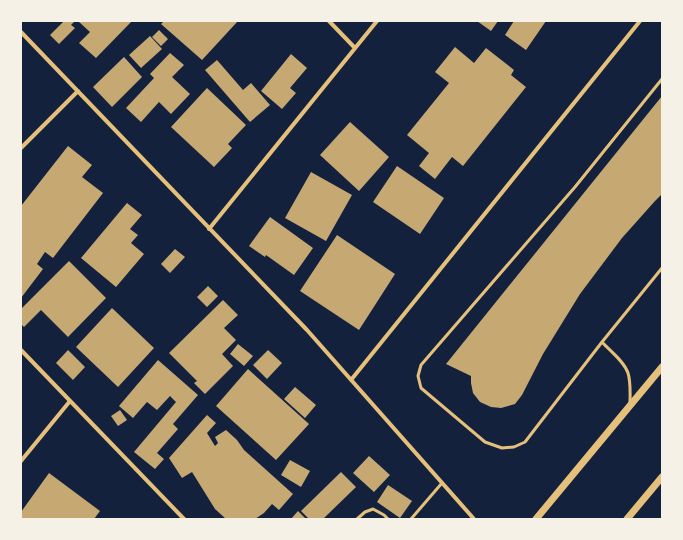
<svg xmlns="http://www.w3.org/2000/svg" width="683" height="540" font-family="Lato,sans-serif">
  <style>
    .building { fill: #c6a872 }
    .lines { fill: none; stroke-linecap: round; stroke-linejoin: round }
    .service { stroke: #e5c07b; stroke-width: 3 }
    .minor { stroke: #e5c07b; stroke-width: 4 }
    .tertiary { stroke: #e5c07b; stroke-width: 7 }
  </style>
  <rect width="100%" height="100%" fill="#14213d"/>
  <path class="building" d="M64,21h11l-4,4 4,3 -16,16 -9,-9z
    M78,21h54l-36,37 -17,-15 11,-11z
    M164,21h74l-36,39 -41,-36z
    M477,21h21l-7,10z
    M514,21h32l-20,29 -21,-15z
    M159,30l9,9 -7,7 -9,-9z
    M150,36l12,13 -21,19 -12,-13z
    M455,47l19,16 12,-15 28,22 -3,5 15,12 -63,79 -11,-9 -17,22 -16,-13 10,-13 -22,-18 42,-52 -14,-11z
    M170,53l14,12 -12,12 18,17 -19,20 -12,-12 -18,20 -15,-14 28,-30 -4,-4z
    M291,54l16,14 -17,20 6,5 -14,16 -21,-18z
    M124,57l18,20 -30,30 -19,-20z
    M217,60l26,30 8,-7 19,22 -20,17 -45,-52z
    M207,88l39,37 -18,19 4,4 -18,19 -43,-40z
    M662,96v98l-7,7 -33,37 -42,56 -37,60 -21,41 -7,9 -14,4 -10,-1 -11,-5 -7,-9 -2,-10v-7l-25,-12z
    M350,122l39,35 -30,34 -39,-36z
    M68,146l24,19 -10,12 21,16 -50,65 -8,-6 -8,12 6,5 -22,29v-92z
    M397,166l47,32 -24,36 -47,-32z
    M311,172l41,23 -26,46 -41,-23z
    M127,203l15,12 -12,14 8,6 -7,8 13,11 -28,33 -35,-29z
    M270,217l43,31 -19,27 -28,-20 -1,2 -16,-11z
    M337,235l58,39 -36,56 -59,-39z
    M175,249l10,8 -15,16 -9,-9z
    M69,261l37,37 -38,39 -27,-27 -17,17 -3,-3v-15z
    M208,286l10,10 -11,11 -10,-10z
    M223,300l15,15 -14,13 12,12 -14,14 11,12 -28,28 -11,-11 3,-2 -28,-28z
    M112,308l42,40 -36,39 -42,-40z
    M238,344l15,12 -9,10 -14,-12z
    M68,350l17,17 -12,13 -17,-17z
    M268,350l14,13 -15,16 -14,-14z
    M158,360l40,35 -25,29 5,5 -21,24 7,6 -9,10 -21,-17 42,-50 -6,-6 -13,14 -10,-8 -14,16 -14,-12z
    M248,369l61,55 -33,36 -60,-54z
    M295,387l21,18 -11,13 -21,-19z
    M120,410l7,10 -9,6 -7,-10z
    M207,415l9,8 -9,10 8,13 3,-3 -3,-6 11,-7 11,10 7,10 49,44 -14,16 -7,-6 -8,9 -9,6h-29l-11,-10 -23,-37 -10,6 -13,-20z
    M369,456l21,19 -16,17 -21,-19z
    M290,460l20,11 -9,16 -20,-12z
    M341,472l15,15 -33,32h-14l-8,-8z
    M49,473l51,38 -6,8h-73v-7z
    M388,485l24,16 -12,17 -23,-16z
    M298,511l8,8h-15z"/>
  <g class="lines">
    <path class="service" d="M662,79l-87,108 -154,178 -3,11 3,12 64,54 17,6 12,-1 11,-5 77,-100 60,-74
      M602,342c8,9 22,19 26,31 3,10 2,21 2,31
      M357,519l8,-7 8,-3 11,6 4,4
      M411,519l31,-36"/>
    <path class="minor" d="M329,21l26,27
      M21,32l286,298 167,189
      M21,148l57,-57
      M209,229l168,-208
      M21,350l163,169
      M351,380l289,-359
      M21,461l49,-60"/>
    <path class="tertiary" d="M536,519l126,-152
      M627,519l35,-42"/>
  </g>
  <rect width="683" height="540" fill="none" stroke="#f6f1e7" stroke-width="44"/>
</svg>
